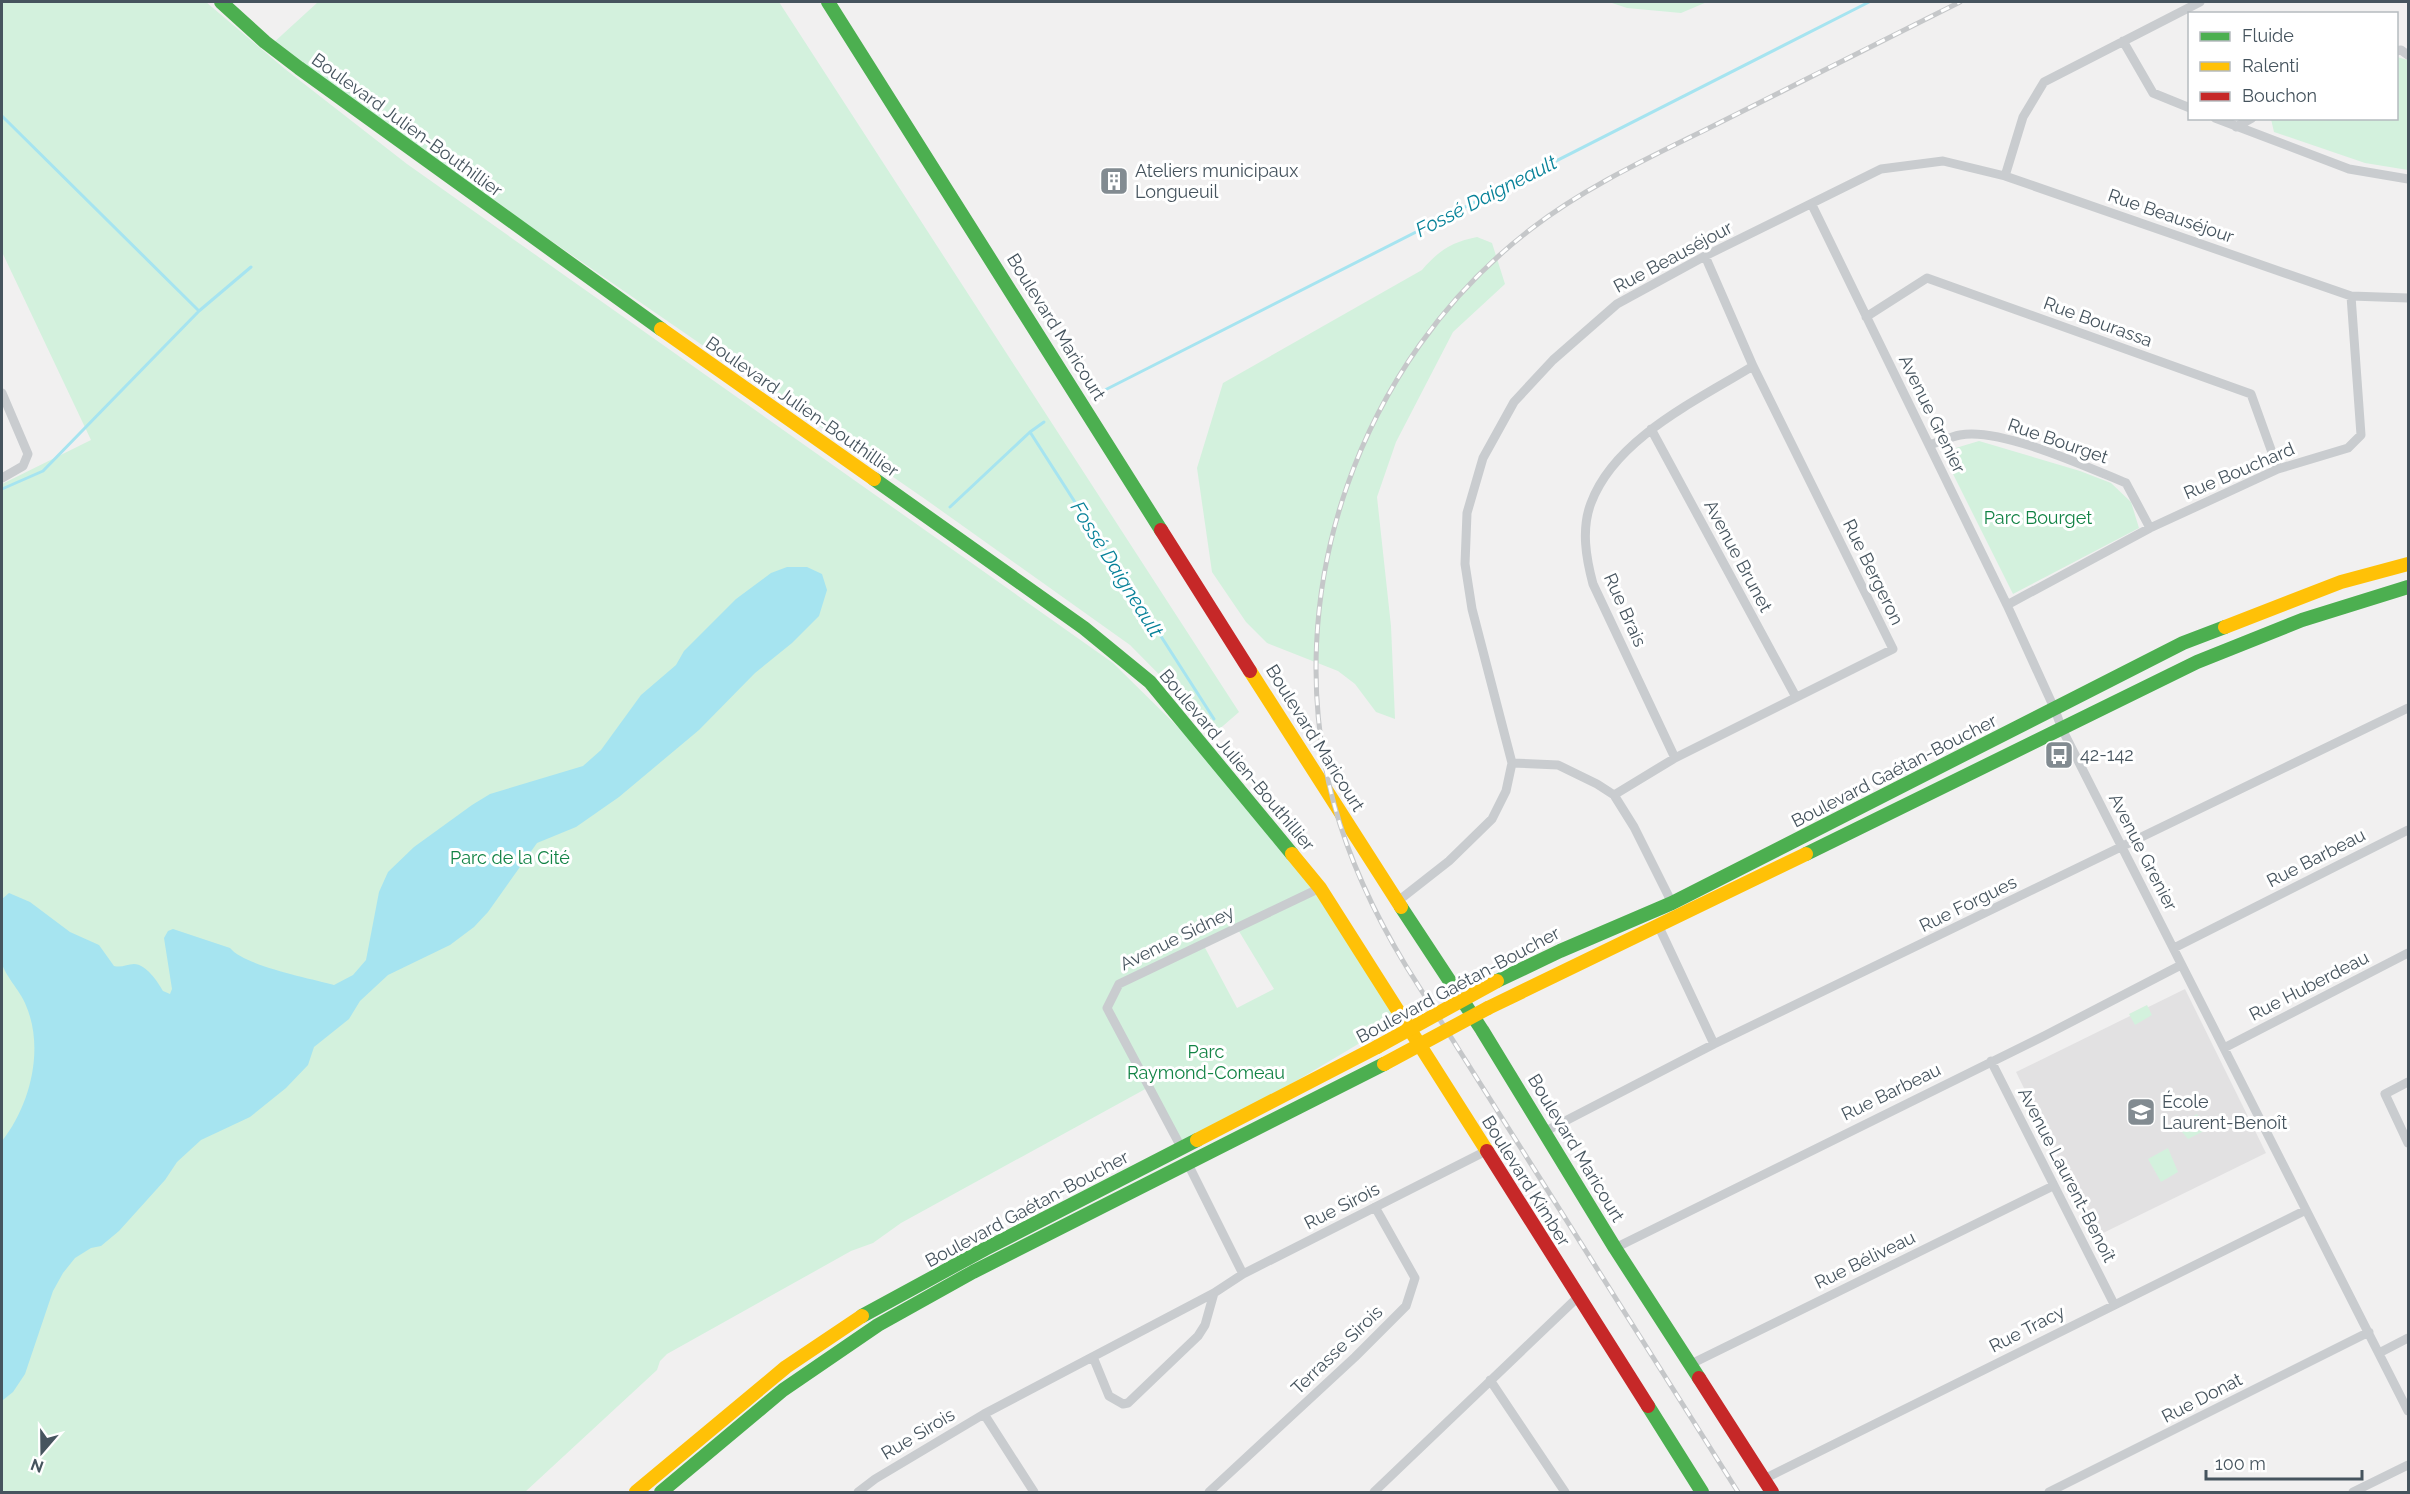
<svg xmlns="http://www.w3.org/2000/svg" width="2410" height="1494" font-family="Raleway,sans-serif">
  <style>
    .education { fill: #e2e1e2 }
    .green { fill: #d3f1dd }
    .water { fill: #a6e4f0 }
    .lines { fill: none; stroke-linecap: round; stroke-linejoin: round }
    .stream { stroke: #a6e4f0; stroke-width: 3 }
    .street { stroke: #c9cccf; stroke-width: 9 }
    .fast { stroke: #4caf50; stroke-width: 14 }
    .slow { stroke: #ffc107; stroke-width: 14 }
    .jam { stroke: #c62828; stroke-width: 14 }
    .rail-casing { stroke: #c5c7c9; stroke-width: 5 }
    .rail { stroke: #fff; stroke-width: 3; stroke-dasharray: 9; stroke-linecap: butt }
    .slow-bridge { stroke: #ffc107; stroke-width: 14 }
    .labels { text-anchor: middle; stroke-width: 6; stroke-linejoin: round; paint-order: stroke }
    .street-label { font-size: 18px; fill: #46545e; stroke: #fff }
    .poi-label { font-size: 18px; fill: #46545e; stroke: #fff; text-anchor: start }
    .park-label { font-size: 18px; fill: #128345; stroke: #fff }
    .water-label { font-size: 20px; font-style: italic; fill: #078299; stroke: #fff }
  </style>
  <rect width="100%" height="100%" fill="#f1f0f0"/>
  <path class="education" d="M2185,989l81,164 -169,83 -81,-164z"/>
  <path class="green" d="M2,2h204l79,67 122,95 706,499 68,67 134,158 -112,56 34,64 37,-19 -37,-61 83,-40 82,130 -220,131 -33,-62 -248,136 -28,20 -22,8 -184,103 -7,7 -3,9 -132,122h-523v-1008l89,-44 -89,-188z
    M318,2h461l460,710 -23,20 -86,-87 -205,-146 -443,-306 -211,-148z
    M1609,2h98l-26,11 -54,-5z
    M2397,57l11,3v110l-43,-7 -91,-31 -3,-13 125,-1z
    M1477,237l15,6 13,41 -52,48 -57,110 -19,55 14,129 4,93 -19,-7 -21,-28 -17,-13 -71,-28 -21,-21 -34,-50 -15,-104 26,-85 199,-113c17,-20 30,-28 55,-33z
    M1979,441l101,30 31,12 20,19 8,26 -126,66 -69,-138 5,-6z
    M2147,1005l5,10 -17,10 -6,-11z
    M2197,1114l9,16 -18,9 -11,-13z
    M2168,1148l10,24 -17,10 -13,-23z"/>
  <path class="water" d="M787,567h20l15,7 5,16 -8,26 -27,27 -37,30 -56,57 -80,67 -43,30 -39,16 -49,69 -14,15 -24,18 -62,30 -28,26 -11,18 -35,28 -6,18 -22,23 -36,29 -49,23 -24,22 -12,18 -46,51 -18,15 -10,2 -16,10 -12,15 -10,18 -28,83 -12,18 -10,8 -1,8v-267c29,-37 43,-94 23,-138 -5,-12 -21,-29 -23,-40 -2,-16 -1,-46 0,-64l7,-6 21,9 40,30 29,13 15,21c8,2 13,-2 20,-2 12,0 24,18 29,27l7,3 2,-5 -8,-51 4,-7 5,-2 57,19c15,18 78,30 104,37l19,-10 13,-15 13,-68 9,-20 26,-25 58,-42 18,-11 93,-28 18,-16 40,-55 35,-30 8,-14 52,-52 35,-26z"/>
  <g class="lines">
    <path class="stream" d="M2,116l197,195
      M1103,391l766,-389
      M1044,422l-14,10 184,287
      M2,489l41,-18 156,-160 52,-44
      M950,507l80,-75"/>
    <path class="street" d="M2123,41l30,52 37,15
      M2396,51l5,-1 7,5
      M2215,118l134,51 59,10
      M2236,127l16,-9
      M2005,176l18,-59 21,-35 156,-80
      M1812,205l195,400 48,105 7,19 346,682
      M1866,317l61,-39 324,116 27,75
      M2,393l26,61 -5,12 -21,12
      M1651,429l145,268
      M1929,445c10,-3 21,-8 31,-10 40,-8 127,32 166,48l24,45
      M2007,605l143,-77 128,-59 70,-21 13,-13 -10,-139
      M1675,758l-82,-174c-7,-26 -12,-55 -2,-81 24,-65 107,-103 162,-137
      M1512,763l46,2 39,19 17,11 20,32 38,76
      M1614,795l61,-37 218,-109 -140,-283 -48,-110
      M1398,901l51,-40 43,-42 14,-28 6,-28 -40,-154 -7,-45 2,-51 16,-55 31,-56 39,-42 64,-56 88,-48 176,-87 62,-8 62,15 346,120 57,2
      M1658,925l56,119
      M2174,948l234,-118
      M2224,1048l184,-95
      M1991,1061l123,243
      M2408,1082l-23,12 23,49
      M1544,1132l170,-88 694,-336
      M1182,1149l-75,-141 12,-24 201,-96
      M1188,1164l55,110
      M1615,1248l431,-213 135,-70
      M2381,1352l27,-14
      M1093,1357l16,39 14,8 5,-1 70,-67 7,-11 9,-32
      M1691,1364l362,-178
      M1490,1380l75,112
      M984,1414l50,78
      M1764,1479l542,-269
      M858,1492l17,-13 109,-65 230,-121 29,-19 243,-123
      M1209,1492l146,-135 51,-51 9,-28 -40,-71
      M1374,1492l204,-195
      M2049,1492l320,-160
      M2353,1492l55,-27"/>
    <path class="fast" d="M221,2l44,40 34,26 362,261
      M828,2l333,528
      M874,479l210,149 66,54 142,172
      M1806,854l391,-192 105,-42 106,-33
      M1401,907l81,123 133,218 84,130
      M1497,981l63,-30 112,-48 511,-260 42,-16
      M862,1316l123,-67 212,-109
      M1648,1406l54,86
      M661,1492l122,-102 95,-65 95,-53 411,-208"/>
    <path class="slow" d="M661,329l213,150
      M2225,627l116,-45 67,-18
      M1250,671l151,236
      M1292,854l28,34 167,263
      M1488,1008l318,-154
      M1197,1140l180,-93
      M636,1492l150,-125 76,-51"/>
    <path class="jam" d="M1161,530l89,141
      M1487,1151l161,255
      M1699,1378l73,114"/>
    <g class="rail-casing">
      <path id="rail" d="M1738,1492l-332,-526c-31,-51 -56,-104 -72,-162 -57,-210 25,-443 197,-575 57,-44 124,-74 188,-106 81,-41 161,-81 241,-121"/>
    </g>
    <use href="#rail" class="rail"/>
    <path class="slow-bridge" d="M1377,1047l120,-66
      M1384,1064l104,-56"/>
  </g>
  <defs>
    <g id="building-square" transform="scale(1.5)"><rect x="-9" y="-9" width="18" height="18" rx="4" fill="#828b91" stroke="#fff"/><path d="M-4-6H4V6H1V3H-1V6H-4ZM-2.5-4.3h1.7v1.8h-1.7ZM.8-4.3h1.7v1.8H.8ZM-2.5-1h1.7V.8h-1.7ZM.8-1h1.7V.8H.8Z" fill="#fff"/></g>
    <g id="bus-square" transform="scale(1.5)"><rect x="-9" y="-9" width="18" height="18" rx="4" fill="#828b91" stroke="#fff"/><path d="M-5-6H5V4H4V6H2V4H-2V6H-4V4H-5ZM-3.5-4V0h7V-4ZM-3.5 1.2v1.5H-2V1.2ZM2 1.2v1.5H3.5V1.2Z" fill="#fff"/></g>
    <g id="school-square" transform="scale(1.5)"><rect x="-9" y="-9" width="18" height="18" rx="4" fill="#828b91" stroke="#fff"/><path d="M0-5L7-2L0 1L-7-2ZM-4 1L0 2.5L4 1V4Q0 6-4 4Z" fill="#fff"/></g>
  </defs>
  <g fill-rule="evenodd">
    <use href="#building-square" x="1114" y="181"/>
    <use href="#bus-square" x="2059" y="755"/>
    <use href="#school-square" x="2141" y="1112"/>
  </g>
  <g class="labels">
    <g class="street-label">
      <text transform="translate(407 125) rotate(36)" y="6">Boulevard Julien-Bouthillier</text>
      <text transform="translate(2171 216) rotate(19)" y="6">Rue Beauséjour</text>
      <text transform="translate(1673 257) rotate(-28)" y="6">Rue Beauséjour</text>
      <text transform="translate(2098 322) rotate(20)" y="6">Rue Bourassa</text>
      <text transform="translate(1056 327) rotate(58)" y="6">Boulevard Maricourt</text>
      <text transform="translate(802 407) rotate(35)" y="6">Boulevard Julien-Bouthillier</text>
      <text transform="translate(1932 414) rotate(64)" y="6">Avenue Grenier</text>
      <text transform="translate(2058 441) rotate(19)" y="6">Rue Bourget</text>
      <text transform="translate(2239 471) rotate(-23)" y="6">Rue Bouchard</text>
      <text transform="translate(1738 556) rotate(62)" y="6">Avenue Brunet</text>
      <text transform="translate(1873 572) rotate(64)" y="6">Rue Bergeron</text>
      <text transform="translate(1625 610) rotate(66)" y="6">Rue Brais</text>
      <text transform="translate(1315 738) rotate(58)" y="6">Boulevard Maricourt</text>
      <text transform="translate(1237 760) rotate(50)" y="6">Boulevard Julien-Bouthillier</text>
      <text transform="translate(1894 771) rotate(-27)" y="6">Boulevard Gaétan-Boucher</text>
      <text transform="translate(2143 852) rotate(63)" y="6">Avenue Grenier</text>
      <text transform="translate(2316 858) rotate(-27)" y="6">Rue Barbeau</text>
      <text transform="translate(1968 904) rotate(-26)" y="6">Rue Forgues</text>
      <text transform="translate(1177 938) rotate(-26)" y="6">Avenue Sidney</text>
      <text transform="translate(1458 985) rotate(-28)" y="6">Boulevard Gaétan-Boucher</text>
      <text transform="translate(2309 986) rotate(-27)" y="6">Rue Huberdeau</text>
      <text transform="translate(1891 1092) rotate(-26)" y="6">Rue Barbeau</text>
      <text transform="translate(1576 1148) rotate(59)" y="6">Boulevard Maricourt</text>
      <text transform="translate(2067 1175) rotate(63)" y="6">Avenue Laurent-Benoît</text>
      <text transform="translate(1526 1181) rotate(58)" y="6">Boulevard Kimber</text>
      <text transform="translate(1342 1206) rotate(-27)" y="6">Rue Sirois</text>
      <text transform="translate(1027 1209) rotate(-28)" y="6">Boulevard Gaétan-Boucher</text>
      <text transform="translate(1865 1260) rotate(-26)" y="6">Rue Béliveau</text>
      <text transform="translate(2027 1329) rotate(-27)" y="6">Rue Tracy</text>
      <text transform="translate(1337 1350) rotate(-44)" y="6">Terrasse Sirois</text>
      <text transform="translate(2202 1398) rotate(-27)" y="6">Rue Donat</text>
      <text transform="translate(918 1434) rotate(-31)" y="6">Rue Sirois</text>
    </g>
    <g class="poi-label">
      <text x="1135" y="177">Ateliers municipaux<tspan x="1135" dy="21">Longueuil</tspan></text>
      <text x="2080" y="761">42-142</text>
      <text x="2162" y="1108">École<tspan x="2162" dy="21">Laurent-Benoît</tspan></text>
    </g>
    <g class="park-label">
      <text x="2038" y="524">Parc Bourget</text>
      <text x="510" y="864">Parc de la Cité</text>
      <text x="1206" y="1058">Parc<tspan x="1206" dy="21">Raymond-Comeau</tspan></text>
    </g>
    <g class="water-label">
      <text transform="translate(1486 196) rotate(-27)" y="7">Fossé Daigneault</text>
      <text transform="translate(1117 569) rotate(58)" y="7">Fossé Daigneault</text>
    </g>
  </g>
  <rect width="2410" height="1494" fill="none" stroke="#46545e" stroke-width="6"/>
  <rect x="2188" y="12" width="210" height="108" fill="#ffffff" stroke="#b5bbbf" stroke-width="1.5"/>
  <rect x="2200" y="32" width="30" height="9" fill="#4caf50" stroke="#b5bbbf" stroke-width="1.5"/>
  <text x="2242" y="42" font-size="18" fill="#46545e">Fluide</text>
  <rect x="2200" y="62" width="30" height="9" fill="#ffc107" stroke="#b5bbbf" stroke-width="1.5"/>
  <text x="2242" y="72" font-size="18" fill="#46545e">Ralenti</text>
  <rect x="2200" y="92" width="30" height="9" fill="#c62828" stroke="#b5bbbf" stroke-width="1.5"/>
  <text x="2242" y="102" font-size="18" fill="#46545e">Bouchon</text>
  <g transform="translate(42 1452) rotate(200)" stroke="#ffffff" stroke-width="4.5" paint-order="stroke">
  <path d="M0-4.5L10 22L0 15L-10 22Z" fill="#46545e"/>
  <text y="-9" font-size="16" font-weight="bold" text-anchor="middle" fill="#46545e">N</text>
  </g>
  <path d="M2206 1470v9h156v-9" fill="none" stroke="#46545e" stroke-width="3"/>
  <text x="2215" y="1470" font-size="18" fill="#46545e" stroke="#ffffff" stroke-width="4.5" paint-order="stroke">100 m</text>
</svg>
